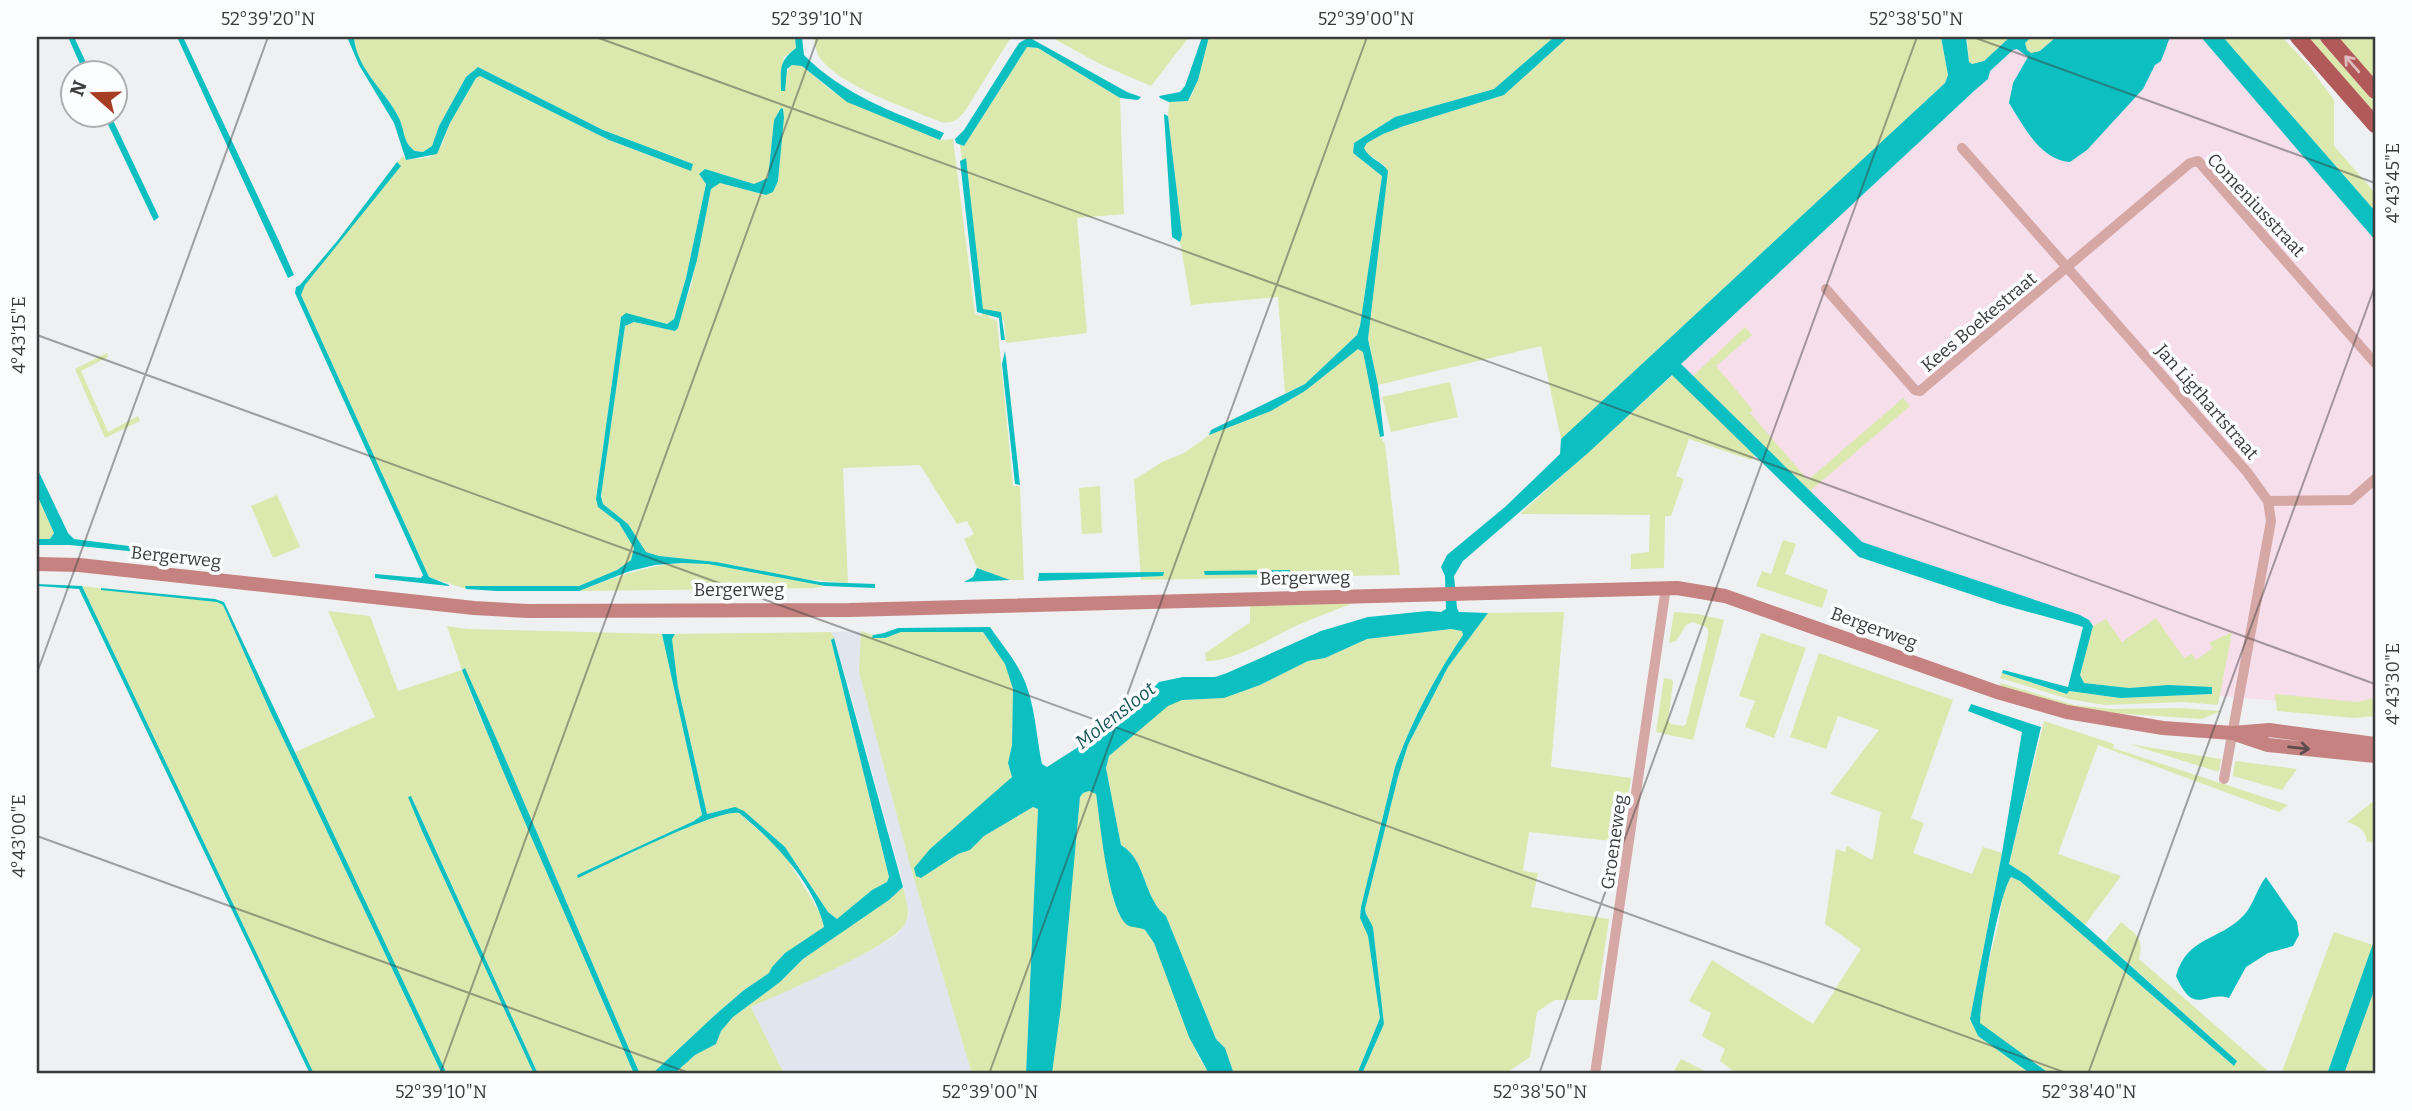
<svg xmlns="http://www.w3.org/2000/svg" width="2412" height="1111" font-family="Bitter,serif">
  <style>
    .commercial { fill: #f6deea }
    .built { fill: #e1e6ee }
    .green { fill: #dbe9ae }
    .water { fill: #0cbfc0 }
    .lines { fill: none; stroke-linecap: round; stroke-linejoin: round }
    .minor { stroke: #d5a7a5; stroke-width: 10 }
    .secondary { stroke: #c58280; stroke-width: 14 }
    .trunk { stroke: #b25a5a; stroke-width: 16 }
    .oneway { stroke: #debcbd }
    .oneway2 { stroke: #5e4d4d }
    .ticks { fill: none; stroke: #3b3b3c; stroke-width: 2; stroke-opacity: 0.45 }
    .labels { text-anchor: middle; stroke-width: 7; stroke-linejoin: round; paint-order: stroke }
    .street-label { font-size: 18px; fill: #3b3b3c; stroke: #fcfdff }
    .water-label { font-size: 19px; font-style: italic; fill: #165555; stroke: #fcfdff }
    .neatline { fill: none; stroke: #3b3b3c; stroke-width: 2.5 }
    .ticks-label { font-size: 18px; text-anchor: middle; fill: #3b3b3c }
  </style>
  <rect width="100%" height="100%" fill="#eff0f1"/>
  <path class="commercial" d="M2017,37h197l161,189v477l-29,4 -190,-17 -70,-66 -224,-73 -196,-189z"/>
  <path class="built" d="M861,631l-1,18 52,216 60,209h-188l-33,-67 119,-56 27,-16 8,-11 4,-10 -6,-31 -55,-199 -17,-52z"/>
  <path class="green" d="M354,37h441l1,11 -13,10 3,15 6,-8 10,1 31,26 107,48 13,-1 22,175 7,2 -22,-171 4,1 63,-99 11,1 82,50 4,116 -47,4 10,115 -81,10 -2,-22 -4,-4 -13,-1 10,5 16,165h7l4,94h-14l-33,-12 -13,-29 10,-5 -7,-13 -10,3 -37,-59 -77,3 5,115 -46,-4 -86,-17 -57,-6 -13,-4 -18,-28 -25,-20 -2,-16 24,-162 9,-4 41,9 16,-45 20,-97 9,-6 45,12 8,-3 5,-11 6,-63 -3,-10 -7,12 -6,58 -6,5 -8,1 -49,-15 -6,5 7,10 -20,94 -12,41 -7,5 -46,-7 -25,182 2,8 21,16 15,25 -3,12 -14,10 -38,16h-114l1,3 -37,-12 -128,-282 3,-10 96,-119 -3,-4 6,-6 3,4 24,-3 12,-12 8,-22 26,-45 4,-2 129,64 41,16 42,12v-4l-89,-34 -125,-63 -12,10 -27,49 -7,20 -9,6 -8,-1c-12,-8 -10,-20 -16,-33 -13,-27 -43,-49 -45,-81z
    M814,37h197l-46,74c-8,9 -11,13 -24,11 -33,-14 -100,-35 -121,-64 -4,-6 -5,-14 -6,-21z
    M1051,37h138l-38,49 -49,-21z
    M1209,37h345l-60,52 -99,28 -41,26 -1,10 29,23 -22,150 -3,9 -52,49 -20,9 -7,-96 -87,8 -11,-63 2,-7 -14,-119 1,-14 19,-1 5,-8z
    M1568,37h373l7,38 -3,8 -384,356 -20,-93 -163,39 -10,-46 17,-173 -18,-13 -3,-5 3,-5 16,-9 21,-8 100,-31z
    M1967,37h43l-26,24 -12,3 -3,-2z
    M2031,37h25l-16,14 -9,2 -4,-3 -2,-8z
    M2223,37h59l27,29 25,34v46l41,47v18z
    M2308,37h9l58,66v11z
    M2336,37h39v45z
    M1745,327l7,8 -36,31 37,44 -3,3 58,67 95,-82 7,8 -100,85 -117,-115z
    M1357,349l6,3 17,85 5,7 15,131 -259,5 -7,-100 28,-18 22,-9 25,-18 62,-24 34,-20z
    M107,353l1,4 -27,14 27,61 30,-16 2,5 -35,17 -30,-69z
    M1673,375l82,80 -4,5 -62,-21 -13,37 8,3 -13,37h-6l-1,52 -33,1v-15l18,-2 1,-37 -130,-1z
    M1450,382l8,35 -67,15 -9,-35z
    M1100,486l2,47 -20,1 -3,-46z
    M37,495l17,38 -4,6h-13z
    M277,495l23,52 -27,11 -22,-52z
    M1783,540l13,4 -11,30 43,16 -6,18 -66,-22 6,-15 9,3z
    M682,563l26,1 117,22 -10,2 -236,3c34,-13 65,-25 103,-28z
    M82,586l136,16 5,3 47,106 172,363h-128z
    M1354,603c-19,7 -38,14 -56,22 -26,12 -64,37 -92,36l-1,-8c16,-9 28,-21 45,-30v-17z
    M328,611l42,5 28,75 64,-21 -15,-44 20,3 195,5 40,181 -8,6 -117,54 2,2c28,-12 137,-68 160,-64l44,39 37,61 4,15 -39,25 -13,14 -3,6 -25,17 -29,25 -63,59h-12c-59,-135 -114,-271 -175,-405l-3,1 13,35 159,369h-96l-127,-278 11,35 112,243h-87l-154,-321 82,-36z
    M1564,612l-13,155 80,11 -10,64 -92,-10 -6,39 15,2 -7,34 78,12 -12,81h-43l-17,12 -7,45 -21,14 1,3h-148l22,-50 -11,-96 -7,-14 -1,-5 33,-132 10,-32 40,-78 40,-54z
    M1674,612l24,2 26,6 -31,120 -37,-8 8,-54 7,1 2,3 -5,39 3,3 12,2 3,-2 22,-87v-8l-4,-3 -12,-4 -6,3 -10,16 -7,2z
    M2156,618l28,40 8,-4 4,6 17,-12 -4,-5 23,-11 -14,73 -35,-3 -78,3 -36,-6 -69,-21 2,-5 65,21 1,-3 52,7 91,-4 1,-7 -44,-2 -39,3 -45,-5 -4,-8 13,-49 13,-7 16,23z
    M1452,629l11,2v4c-27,40 -51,85 -68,132l-34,140 -1,11 8,18 12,82 -23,56h-123l-9,-26 -9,-9 -50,-123c-4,-4 -9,-8 -11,-13 -12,-19 -13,-46 -34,-58l-15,-77 3,-12 59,-51 14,-5 42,-2 36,-13 48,-24 17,-3 42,-19z
    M861,631l12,4v3h12l16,-6h82l22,31 8,25 -1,57 -4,18 4,13 -91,102 37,-24 12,-4 14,-14 49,-29 5,2 -12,265h-54l-62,-209 -51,-193z
    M831,632l3,6 -3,2 58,237 -2,5 -15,8 -35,29 -9,-7 -43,-65 -41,-36 -22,-1 -15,4 -29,-127 -7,-48 4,-5z
    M1761,633l45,15 -32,90 -29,-11 10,-26 -16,-5z
    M1819,653l134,47 -42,118 13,5 -11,30 59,21 11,-27 19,6 -32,166 8,17 53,38h-301l2,-4 -12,-9 5,-12 -23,-13 9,-23 -22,-12 23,-41 101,64 48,-75 -36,-25 11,-75 9,3 2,-6 25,14c5,-16 5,-32 9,-48l-51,-18 49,-64 -41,-14 -12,33 -36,-12z
    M2000,683l74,22 38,4 67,-1 42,3 -19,8 -92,-6 -52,-9 -56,-17z
    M2275,694l82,8 18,-4v18l-21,2 -77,-7z
    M2044,721l70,23 -1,4 175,57 -9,7 -181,-67 -40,109 63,22 -36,49 -57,-49 -19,-12z
    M2129,744l92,15 -2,13z
    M2235,761l62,8 -15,21 -49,-14z
    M1089,791l7,3 17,105 7,17 25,14 9,13 43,111 12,20h-157l28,-277 3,-4z
    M2375,800v44l-8,-3c-1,-11 -10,-16 -20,-19z
    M2011,877l9,4 214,185 3,-5 -132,-119 16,-20c16,14 23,14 18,37l129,112 -1,3h-217l-71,-51c2,-33 11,-66 19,-98 3,-16 4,-34 13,-48z
    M903,887c3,12 8,26 2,37 -11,22 -125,70 -154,83l33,67h-110l21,-19 21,-11 5,-13 12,-14 47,-35 23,-23 86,-59z
    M2334,932l39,13 -46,129h-46z
    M2375,988v86h-31z
    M1681,1059l30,15h-39z"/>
  <path class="water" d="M68,37h6l17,36h-7z
    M177,37h6l96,204 15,34 -6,3z
    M347,37h7c2,32 32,54 45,81 6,13 4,25 16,33l8,1 9,-6 7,-20 27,-49 12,-10 125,63 90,34 -2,7 -82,-31 -129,-64 -4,2 -26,45 -13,31 -31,6 -12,-37 -35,-58z
    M795,37h7l2,18c39,40 90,57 140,78l-4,7 -93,-38 -45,-36 -10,-1 -5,4 -2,22h-4c0,-22 -3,-29 15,-43z
    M1202,37h7l-11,43 -10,21 -19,1 -9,-4 -1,-2 21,-4 5,-6z
    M1554,37h14l-64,58 -100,31 -21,8 -16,9 -3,5c5,11 18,13 24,23l-20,168 10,46 6,51 -4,1 -17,-85 -5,-3 -53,42 -34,20 -62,24 2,-5 94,-46 52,-49 3,-9 22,-150 -29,-23 1,-10 41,-26 99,-28z
    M1941,37h25l3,25 3,2 12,-3 26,-24h21l-6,6 2,7 4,3 9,-2 16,-14h114l-9,24 -6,4 -12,24 -56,61 -17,12c-31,-3 -46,-36 -61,-59l4,-20 15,-26 -11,-8 -4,1 -23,21 -2,8 -14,12 -293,273 181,178 218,73 9,5 4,6 -13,49 4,8 45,5 39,-3 44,2v7l-92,4 -51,-7 -2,3 -65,-21 1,-3 65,17 15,-60 -83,-23 -141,-47 -187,-182 -84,78 -125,108 -9,15 3,32 2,4 29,1 -40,54 -40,78 -10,32 -33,132 1,5 7,13 11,97 -22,50h-5l23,-56 -12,-82 -8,-18 1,-11 34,-140c17,-47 41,-92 68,-132l-1,-4 -11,-2 -84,10 -42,19 -17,3 -48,24 -36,13 -42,2 -14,6 -59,50 -3,12 15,77c21,12 22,39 34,58 2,5 7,9 11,13l50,123 9,9 9,26h-25l-20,-37 -35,-94 -9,-13c-5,-3 -11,-2 -16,-4 -21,-11 -29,-107 -33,-132l-7,-3 -6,2 -3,4 -19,209 -9,68h-26l12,-265 -5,-2 -49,29 -14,14 -12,4 -37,24 -5,-2 -2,-8 16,-19 82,-72 -4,-14 4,-18 1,-56 -8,-25 -22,-32h-82l-16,6h-13l1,-3 11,-2 14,-5 92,-1c10,15 23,30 31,46 14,27 15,62 21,91l5,3 83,-53 29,-32 24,-5h32l12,-4 94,-42 47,-14 60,-6 13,1 5,-3 -1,-33 -4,-9 6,-12 58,-48 55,-53 1,-15 384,-356 3,-8z
    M2201,37h22l152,174v29z
    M1026,39h6l95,53 14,5 -3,3 -18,-2 -82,-50 -11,-1 -63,99 -8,-3 -1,-4 9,-9 55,-87z
    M781,108l2,1 1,9 -6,63 -5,11 -7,3 -46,-12 -9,6 -14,71 -19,68 -3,3 -41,-9 -9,4 -24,170 2,8 25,20 18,28 13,4 57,6 104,20 55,2v4l-50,-2 -117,-22 -26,-1 -27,2 -25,6 -51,20h-82l-31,-2 -1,-3h114l38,-16 14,-10 3,-12 -15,-25 -21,-16 -2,-8 25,-182 5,-4 41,11 7,-5 12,-41 20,-94 -7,-10 6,-5 49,15 14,-6 6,-58z
    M1164,114l4,2 14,119 -2,7 -8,-5z
    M104,116h7l48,101 -5,4z
    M966,158l17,151 18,3 4,28h-4l-2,-22 -22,-6 -17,-151z
    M397,162l4,4 -96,119 -4,10 128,282 20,8v1l-74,-8v-4l46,4 2,-3 -128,-282 1,-6 4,-2 38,-45z
    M1005,351l1,7 14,127 -5,-1 -13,-120z
    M37,468l31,65 6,6 94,12 -1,4 -97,-10h-33v-6h13l4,-6 -17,-38z
    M977,568l33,12 -46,2 9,-5z
    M1290,570v4l-85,1 -1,-4z
    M1164,572l-1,4 -125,5 1,-8z
    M37,584l45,2 232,488h-4l-231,-485 -42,-3z
    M101,588l114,11 9,3 223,472h-5l-172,-363 -47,-106 -6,-3 -116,-12z
    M662,634h13l-3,5 6,48 29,127 28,-7 9,4 41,36 43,65 9,7 35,-29 15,-8 2,-5 -58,-237 3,-2 69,249 -14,13 -86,59 -23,23 -47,35 -12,14 -5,13 -21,11 -21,19h-22l63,-59 29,-25 25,-17 3,-6 13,-14 39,-26c-10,-44 -50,-86 -85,-114 -23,-4 -132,52 -161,65l-1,-3 117,-54 8,-6z
    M465,668c61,134 116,271 175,406h-6c-57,-135 -119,-268 -172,-404z
    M1971,704l70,23 -32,137 19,12 57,49 152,136 -3,5 -214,-185 -9,-4c-12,17 -30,121 -31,146l70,51h-19l-53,-38 -8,-17 32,-166 20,-121 -54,-21z
    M411,796l127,278h-4l-112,-243 -14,-34z
    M2266,877l31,45 2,13 -6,11 -25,7 -22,14 -17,31c-24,-8 -34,20 -53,-22 11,-40 44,-35 68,-61 10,-11 13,-27 22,-38z
    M2375,938v50l-31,86h-17z"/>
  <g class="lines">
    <path class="minor" d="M1962,148l285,324 21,29 3,20 -47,258
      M1826,289l89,101 5,1 270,-228 8,-2 177,202
      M2268,501l83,-1 24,-21
      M1595,1074l71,-487"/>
    <path class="secondary" d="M37,564l42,1 395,43 54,3 321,-1 828,-22 48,8 272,96 70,20 96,16 70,5 36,-3 106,14
      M2238,735l30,10 107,11"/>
    <path class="trunk" d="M2298,37l77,88
      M2328,37l47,54"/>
  </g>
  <defs><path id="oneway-shaft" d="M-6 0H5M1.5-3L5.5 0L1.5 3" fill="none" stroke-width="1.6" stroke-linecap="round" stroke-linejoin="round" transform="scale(1.75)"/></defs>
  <use class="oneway" href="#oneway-shaft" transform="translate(2352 64) rotate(-131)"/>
  <use class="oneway2" href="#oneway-shaft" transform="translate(2299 748) rotate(6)"/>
  <path class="ticks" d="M596,37l1779,647M1973,37l402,146M37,335l2032,739M37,673l231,-636M37,836l655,238M440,1074l378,-1037M989,1074l378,-1037M1539,1074l378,-1037M2088,1074l287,-788"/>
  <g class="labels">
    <g class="street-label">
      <text transform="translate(2256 205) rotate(47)" y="6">Comeniusstraat</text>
      <text transform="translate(1979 322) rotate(-40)" y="6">Kees Boekestraat</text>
      <text transform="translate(2207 402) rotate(49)" y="6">Jan Ligthartstraat</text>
      <text transform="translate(176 557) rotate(6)" y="6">Bergerweg</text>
      <text transform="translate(1305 578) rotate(-1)" y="6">Bergerweg</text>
      <text x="739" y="596">Bergerweg</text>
      <text transform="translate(1874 628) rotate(20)" y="6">Bergerweg</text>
      <text transform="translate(1614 842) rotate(-82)" y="6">Groeneweg</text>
    </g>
    <g class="water-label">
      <text transform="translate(1115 715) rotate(-38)" y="7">Molensloot</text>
    </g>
  </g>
  <rect width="2412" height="1111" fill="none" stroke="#fcfdff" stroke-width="77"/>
  <g transform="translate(94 94) rotate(290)"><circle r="33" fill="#fcfdff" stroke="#afafb1" stroke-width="2"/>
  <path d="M0-5L12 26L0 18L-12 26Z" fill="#a73e23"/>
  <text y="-10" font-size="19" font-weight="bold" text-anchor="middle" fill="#3b3b3c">N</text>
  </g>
  <rect x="38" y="38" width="2336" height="1034" class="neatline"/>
  <g class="ticks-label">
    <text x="268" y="25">52°39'20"N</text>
    <text x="817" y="25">52°39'10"N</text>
    <text x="1366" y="25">52°39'00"N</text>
    <text x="1916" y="25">52°38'50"N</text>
    <text transform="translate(2393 183) rotate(-90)" y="6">4°43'45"E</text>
    <text transform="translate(19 335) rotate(-90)" y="6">4°43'15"E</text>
    <text transform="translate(2393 684) rotate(-90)" y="6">4°43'30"E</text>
    <text transform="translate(19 836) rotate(-90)" y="6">4°43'00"E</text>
    <text x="441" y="1098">52°39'10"N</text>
    <text x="990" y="1098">52°39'00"N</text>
    <text x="1540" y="1098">52°38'50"N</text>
    <text x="2089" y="1098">52°38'40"N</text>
  </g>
</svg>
